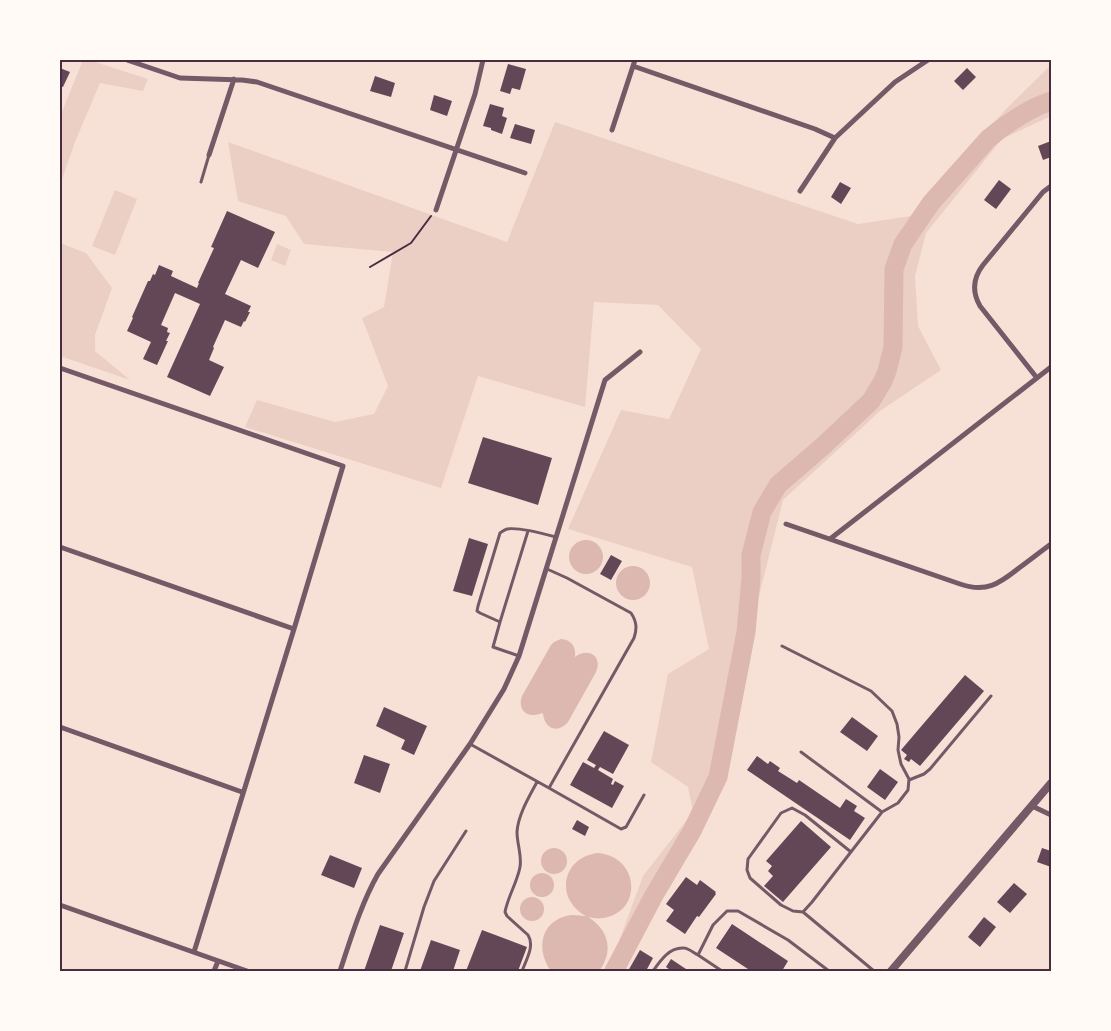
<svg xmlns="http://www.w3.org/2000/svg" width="1111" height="1031" font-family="'Playfair Display',serif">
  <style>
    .green { fill: #ebcfc5 }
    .water { fill: #dcb8b0 }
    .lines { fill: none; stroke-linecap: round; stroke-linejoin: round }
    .river { stroke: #dcb8b0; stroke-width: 19 }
    .building { fill: #644757 }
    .path { stroke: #4a2c40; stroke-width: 2 }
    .service { stroke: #755966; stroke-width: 3 }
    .minor { stroke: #755966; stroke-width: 5 }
    .tertiary { stroke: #755966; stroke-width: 8 }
    .neatline { fill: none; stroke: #4a2c40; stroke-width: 2 }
  </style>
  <rect width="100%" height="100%" fill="#f7e1d7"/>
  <path class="green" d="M83,60h6l59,19 -5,12 -43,-8 -25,59 -15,43v-71h1z
    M1051,65v51l-49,23 -76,94 -11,43 3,50 23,44 -61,41 -97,89 -24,96 -7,16 -30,175 -32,64 -29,48 -40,72h-13l35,-95 50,-64 -5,-25 -37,-25 17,-88 41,-25 -17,-82 -124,-38 53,-119 48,9 32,-70 -43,-44 -64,-3 -9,105 -107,-31 -37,112 -196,-61 12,-27 78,22 39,-8 14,-28 -26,-68 22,-11 9,-55 -89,-8 -18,-28 -48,-15 -10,-59 279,100 48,-120 303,102 53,-8 95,-107z
    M115,190l22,9 -22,56 -23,-9z
    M60,243l26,10 26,35 -17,47v16l35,29 -70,-24z
    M277,244l14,6 -6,16 -14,-6z"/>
  <path class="water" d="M569 557a17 17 0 1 1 34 0a17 17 0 1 1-34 0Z
    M616 583a17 17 0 1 1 34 0a17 17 0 1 1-34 0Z
    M561,639c11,1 15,8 14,18 13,-10 28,-1 21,15l-28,50c-10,12 -23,7 -25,-8l-1,-1c-14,6 -25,-2 -20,-17l29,-51 3,-3z
    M541 861a13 13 0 1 1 26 0a13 13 0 1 1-26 0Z
    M598,853c43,4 44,60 5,65 -5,1 -10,0 -15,-1 21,13 26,34 11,54h-48c-15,-20 -11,-48 15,-55 7,-2 13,0 20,0 -32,-17 -24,-59 12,-63z
    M530 885a12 12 0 1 1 24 0a12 12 0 1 1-24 0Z
    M520 909a12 12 0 1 1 24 0a12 12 0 1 1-24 0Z"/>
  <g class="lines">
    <path class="river" d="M614,971l39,-74 39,-66 26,-54 28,-145 5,-54v-23l11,-43 16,-27 45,-39 48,-45 12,-20 4,-10 6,-24 1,-78 9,-25 28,-41 57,-64c19,-16 40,-30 63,-38"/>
  </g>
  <path class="building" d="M508,64l18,5 -6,21 -8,-2 -2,6 -10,-3z
    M60,68l10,4 -7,15 -3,-1z
    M967,68l9,9 -13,13 -9,-9z
    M375,76l20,7 -4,14 -21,-6z
    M434,95l18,6 -5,15 -17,-6z
    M490,104l14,4 -2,8 5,2 -5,16 -11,-4v-2l-8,-2z
    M515,124l20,6 -4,14 -21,-6z
    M1051,141v16l-8,3 -5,-14z
    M999,180l12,9 -15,20 -12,-9z
    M840,182l11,6 -10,16 -10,-7z
    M227,211l48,21 -17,36 -17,-8 -16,34 26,12 -3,6h2l-5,10 -1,-1 -3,6 -16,-7 -12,27 1,1 -5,12 15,7 -14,29 -43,-19 33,-73 -25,-11 -14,32 7,3 -1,4 3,1 -4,8h2l-11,24 -14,-6 8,-17 -24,-11 6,-13 -1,-1 16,-36h2l3,-7 2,1 4,-10 14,6 -2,5 26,12 2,-5h-1l16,-35 -3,-1z
    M483,437l69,21 -14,47 -70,-22z
    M469,538l19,6 -16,52 -19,-5z
    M611,555l11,6 -11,19 -11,-6z
    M965,675l19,16 -64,75 -9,-7 -2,3 -5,-3 3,-4 -6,-5z
    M384,707l43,19 -13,29 -13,-6 4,-9 -29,-14z
    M852,717l26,19 -11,15 -27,-19z
    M604,731l25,14 -16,29 -13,-7 -2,3 15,9 -2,5 2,1 2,-4 9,5 -12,22 -42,-23 13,-23 11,6 2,-3 -9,-5z
    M364,755l26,9 -10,29 -26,-10z
    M757,756l11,8 2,-3 10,7 -2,3 19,12 2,-3 41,28 6,-9 11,7 -3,5 11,7 -15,22 -103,-70z
    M880,769l18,13 -13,18 -18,-13z
    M577,820l12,7 -4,9 -13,-7z
    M801,821l30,26 -48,55 -19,-16 9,-10 -5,-5 4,-5 -6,-5z
    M1042,848l9,3v16l-14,-5z
    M330,855l32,13 -8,20 -33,-13z
    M686,877l11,8 3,-5 16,12 -1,1 1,1 -17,23 -2,-1 -12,18 -19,-13 8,-11 -8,-6z
    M1014,883l13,11 -17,19 -13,-11z
    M984,917l12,10 -16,20 -12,-10z
    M732,924l56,37 -6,10h-31l-35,-23z
    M380,925l24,8 -13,38h-27z
    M482,930l45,17 -9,24h-52z
    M431,940l29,10 -7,21h-33z
    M640,950l13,8 -7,13h-18z
    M671,959l18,12h-19v-1l-4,-3z"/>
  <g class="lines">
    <path class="path" d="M370,267l41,-24 20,-27"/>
    <path class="service" d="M201,182l8,-27
      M500,622l28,-91
      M782,646l89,45 21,20 5,13 2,13 -1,13 3,14 8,15 -1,11 -10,13 -16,9
      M519,656l-26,-9 7,-25 -20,-9 -3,-2 1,-5 22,-73c3,-2 4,-3 7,-4 11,-2 38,5 49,8
      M470,744l79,44 85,-150c3,-9 3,-16 -3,-25l-64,-35 -20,-9
      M801,752l81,60 -70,90 -9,10 71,59
      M909,780l15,-6 6,-5 61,-73
      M549,788l72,41 5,-2 18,-32
      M803,912l-10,-1 -12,-6 -31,-27 -3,-8 1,-11 33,-46 11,-5 13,7 46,37
      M405,971l19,-64 10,-26 32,-50
      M522,971c4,-11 13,-25 6,-36l-21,-19 -2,-4c3,-16 12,-29 15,-45 2,-12 -3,-23 -3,-35 1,-17 12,-35 20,-50
      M653,971c7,-10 16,-24 31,-23 4,0 10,5 14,7
      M722,971l-24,-16 15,-30 14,-14h11l50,29 41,31"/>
    <path class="minor" d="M127,60l53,18 62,2 15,2 268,91
      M633,66l182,63 20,9
      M612,130l23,-70
      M209,155l25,-76
      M800,191l35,-53 60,-56 33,-22
      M436,210l39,-116 8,-34
      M60,368l283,98 -49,163 -100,323
      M1037,378l-57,-72c-8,-14 -7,-28 3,-41l60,-73 8,-6
      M786,524l174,60c26,9 39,0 59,-16 11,-8 21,-16 32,-24
      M830,539l221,-172
      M60,547l234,82
      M60,727l182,65
      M1032,806l19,9
      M60,905l187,66
      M214,971l4,-10
      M340,971c11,-33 21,-67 38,-97l92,-130 34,-55 15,-33 86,-276 35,-28"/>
    <path class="tertiary" d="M891,971l160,-188"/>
  </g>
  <rect width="1111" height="1031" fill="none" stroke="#fffaf5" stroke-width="122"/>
  <rect x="61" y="61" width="989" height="909" class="neatline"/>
</svg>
